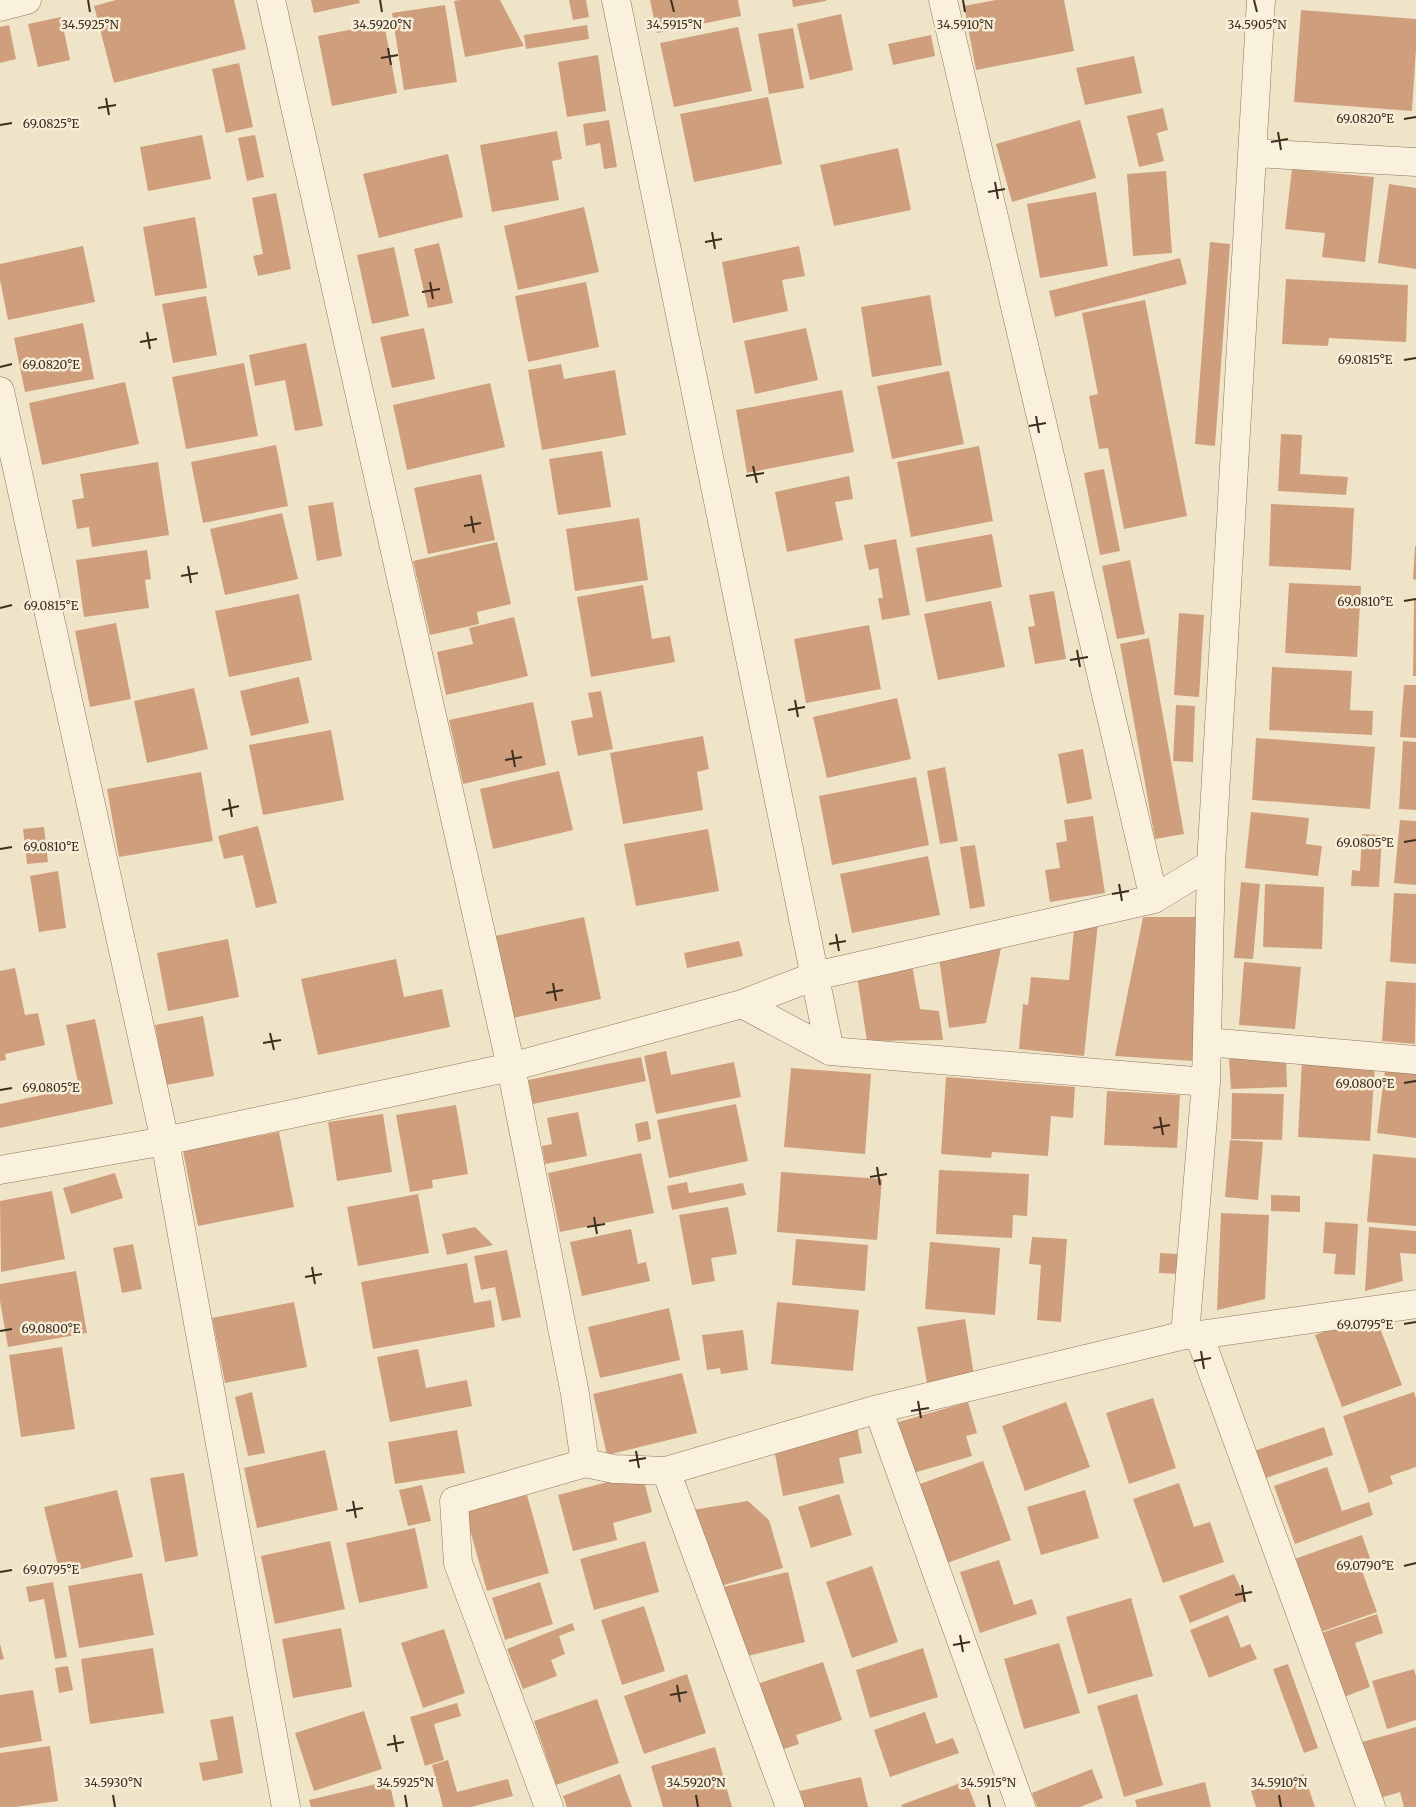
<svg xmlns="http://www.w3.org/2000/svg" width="1416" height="1807" font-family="Merriweather,serif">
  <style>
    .building { fill: #cf9f7d }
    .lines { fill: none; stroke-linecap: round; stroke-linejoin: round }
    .minor-casing { stroke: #8d765c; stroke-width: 29 }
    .minor { stroke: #faf1dc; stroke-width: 28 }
    .ticks { fill: none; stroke: #3d2e20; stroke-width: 2 }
    .ticks-label { font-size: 12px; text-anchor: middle; fill: #3d2e20; stroke: #f7eed8; stroke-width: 5; stroke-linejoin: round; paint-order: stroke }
  </style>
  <rect width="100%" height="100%" fill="#f0e4c8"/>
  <path class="building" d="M116,0h118l12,49 -132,34 -20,-77z
    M311,0h48l1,3 -46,10z
    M460,0h40l24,46 -59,11 -11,-56z
    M569,0h17l3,17 -16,3z
    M650,0h88l3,16 -84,17z
    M792,0h34v1l-33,6z
    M996,0h68l10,51 -98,19 -12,-64z
    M445,5l12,77 -53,8 -12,-77z
    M1301,10l115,9v30l-4,62 -118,-9z
    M841,14l12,56 -43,10 -13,-56z
    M61,17l9,43 -32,7 -10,-43z
    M384,23l13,70 -65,13 -14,-70z
    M9,25l7,34 -16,4v-36z
    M587,25l2,14 -63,10 -2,-14z
    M738,27l14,64 -78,16 -14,-64z
    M793,28l11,60 -35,6 -11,-60z
    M931,35l4,21 -42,9 -5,-21z
    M598,55l8,56 -39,6 -9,-55z
    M1134,56l8,37 -57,12 -9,-37z
    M239,63l14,64 -27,6 -14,-64z
    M768,97l14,67 -88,18 -14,-68z
    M1163,108l5,22 -11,3 7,28 -25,6 -12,-51z
    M609,120l8,47 -13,2 -4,-26 -14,3 -3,-22z
    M1080,120l16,58 -84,24 -16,-58z
    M557,131l5,28 -10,2 7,39 -67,12 -12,-67z
    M202,135l9,44 -63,12 -8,-44z
    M255,135l9,42 -17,4 -9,-43z
    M898,148l13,62 -77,16 -14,-61z
    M448,154l15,63 -84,21 -16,-64z
    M1292,169l82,8 -9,85 -43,-5 3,-24 -40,-4z
    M1166,171l6,82 -39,3 -6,-82z
    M1389,184l27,4v81l-38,-6z
    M1096,192l12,74 -68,12 -13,-74z
    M276,193l15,76 -33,7 -5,-20 10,-2 -11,-56z
    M584,207l15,65 -81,18 -14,-64z
    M195,217l12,71 -52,8 -12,-69z
    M1210,242l20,2 -15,202 -20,-2z
    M439,243l14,60 -25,5 -14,-59z
    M83,246l12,56 -87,18 -8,-40v-16z
    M799,246l6,30 -23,4 6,31 -55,12 -11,-61z
    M394,247l15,69 -37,8 -15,-69z
    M1180,258l7,26 -132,33 -6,-26z
    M1286,279l122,6 -2,57 -77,-4 -1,8 -46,-2z
    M586,282l13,65 -71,15 -13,-66z
    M930,295l12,70 -70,12 -11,-70z
    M206,296l11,59 -44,8 -11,-59z
    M1145,300l42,216 -63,13 -16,-81 -9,1 -10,-53 9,-2 -16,-81z
    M83,323l11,56 -69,13 -11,-54z
    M424,328l11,51 -43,9 -12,-51z
    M806,328l12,52 -63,14 -11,-53z
    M306,343l17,83 -28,5 -10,-51 -30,6 -6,-31z
    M244,363l14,73 -72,13 -14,-72z
    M561,364l3,15 51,-9 11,65 -84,15 -14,-80z
    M949,371l15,73 -72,15 -15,-73z
    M125,382l14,62 -97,21 -13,-62z
    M490,383l15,64 -98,23 -14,-65z
    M842,390l12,62 -107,21 -11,-63z
    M1281,434l21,1 -2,39 48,3 -2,18 -68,-4z
    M276,445l12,61 -85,17 -12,-61z
    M979,446l14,75 -82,16 -14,-75z
    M602,451l9,56 -53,8 -9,-56z
    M158,462l11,73 -77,12 -3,-20 -12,2 -5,-29 12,-2 -4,-24z
    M1104,469l16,82 -20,4 -16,-82z
    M481,474l14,66 -67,14 -14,-66z
    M849,476l4,23 -18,3 8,38 -56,12 -12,-60z
    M333,502l9,54 -25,5 -9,-55z
    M1271,504l83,4 -3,62 -82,-4z
    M282,513l16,66 -73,16 -15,-66z
    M639,518l9,62 -73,11 -9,-62z
    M992,534l10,53 -76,15 -10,-54z
    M896,539l14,76 -28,5 -4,-22h5l-5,-30 -9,2 -5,-25z
    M497,542l14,62 -34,8 2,12 -49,11 -17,-74z
    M1415,546h1v34l-3,-1z
    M147,550l4,29 -6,1 4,28 -65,9 -8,-57z
    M1130,560l15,74 -28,5 -15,-73z
    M1289,583l72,3 -4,71 -72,-4z
    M643,585l9,54 18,-3 5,26 -84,15 -14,-80z
    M1054,591l12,68 -31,5 -7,-37 7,-1 -6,-31z
    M299,594l13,66 -83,17 -14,-66z
    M1414,599h2v77h-3z
    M991,601l14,66 -67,13 -14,-66z
    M1179,613l25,2 -5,82 -25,-2z
    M514,617l14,59 -82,19 -9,-43 36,-8 -4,-16z
    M116,623l15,76 -41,8 -15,-76z
    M869,625l12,64 -75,14 -12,-64z
    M1149,638l35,196 -29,5 -35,-195z
    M1272,667l80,4 -2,39 23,1 -1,24 -103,-5z
    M299,677l10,46 -58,13 -11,-45z
    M1404,685h12v53l-16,-1z
    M194,688l14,61 -61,14 -13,-62z
    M601,691l12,58 -35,7 -7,-35 22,-4 -5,-24z
    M897,698l14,61 -84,19 -14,-61z
    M533,702l13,63 -83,19 -14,-64z
    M1176,705l19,1 -2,56 -20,-1z
    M331,730l13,70 -81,15 -14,-70z
    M703,736l6,33 -12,3 6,38 -80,14 -13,-71z
    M1256,738l119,9 -5,62 -118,-9z
    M1403,741l13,1v68l-17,-1z
    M1083,749l9,50 -25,5 -9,-50z
    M945,767l13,74 -18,3 -13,-73z
    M559,771l14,59 -80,19 -13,-60z
    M201,772l12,69 -94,16 -12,-68z
    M916,777l13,68 -97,20 -13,-69z
    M1251,812l58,6 -3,26 16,2 -4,30 -73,-8z
    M1093,816l12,77 -55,9 -5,-32 15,-2 -4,-25 11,-2 -3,-21z
    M1400,820l16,1v64l-22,-2z
    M258,826l19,77 -21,5 -13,-53 -19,4 -6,-23z
    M44,827l4,35 -21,2 -4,-35z
    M708,829l11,62 -83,15 -12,-62z
    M1362,834l20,1 -3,52 -28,-1 1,-16 8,1z
    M975,845l10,61 -15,3 -10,-62z
    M928,856l12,59 -88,18 -12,-59z
    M58,871l8,57 -27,4 -9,-56z
    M1241,882l19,2 -7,75 -19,-1z
    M1265,884l59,3 -2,62 -59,-2z
    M1394,893l22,1v70l-26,-2z
    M584,917l17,82 -88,19 -18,-82z
    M1143,917h59l-8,144 -79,-5z
    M1075,920l23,3 -14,133 -65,-7 4,-45 5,1 3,-28 38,3z
    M228,939l11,58 -71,14 -11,-58z
    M739,941l4,15 -56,12 -3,-15z
    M1002,943l-16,80 -37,5 -11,-77z
    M396,959l8,38 38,-8 8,38 -132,28 -17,-76z
    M1244,962l57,5 -6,62 -56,-4z
    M912,965l8,44 19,2 4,29 -76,1 -10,-65z
    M15,968l10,47 13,-2 7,32 -40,9 1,6 -6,1v-90z
    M1386,981l30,2 -1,61 -33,-3z
    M203,1016l11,60 -48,9 -11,-60z
    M95,1019l18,85 -113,24v-24l79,-17 -13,-62z
    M666,1051l5,24 63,-13 7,35 -85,17 -12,-58z
    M1286,1056l1,31 -56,2 -2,-30z
    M641,1057l5,24 -113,23 -5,-24z
    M1302,1059l73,5 -5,77 -72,-4z
    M1386,1062l30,4v72l-39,-5z
    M791,1068l80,6 -6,80 -81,-7z
    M946,1077l129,10 -2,31 -22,-2 -3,40 -56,-4 -1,6 -50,-4z
    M1107,1091l73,4 -3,53 -73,-3z
    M1232,1093l52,1 -2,46 -51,-1z
    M736,1104l12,57 -79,17 -12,-58z
    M456,1105l12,69 -36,6 1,8 -23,4 -14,-77z
    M578,1112l9,44 -42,8 -3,-18 10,-2 -5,-26z
    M383,1114l9,58 -55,9 -9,-59z
    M648,1121l3,18 -13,3 -3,-18z
    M279,1132l15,75 -96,19 -15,-75z
    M1230,1140l33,2 -5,58 -33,-3z
    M641,1153l13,60 -94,19 -12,-59z
    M1373,1154l43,4v68l-49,-4z
    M939,1170l90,4 -2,42 -14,-1 -1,23 -76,-4z
    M781,1172l101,7 -5,61 -100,-8z
    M115,1173l8,25 -52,16 -8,-26z
    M687,1182l2,11 54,-10 3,12 -74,15 -5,-24z
    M52,1191l13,68 -64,13 -1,-71z
    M418,1194l11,59 -71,13 -11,-59z
    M1271,1195l29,1v16l-29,-1z
    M728,1207l9,47 -26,4 4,23 -23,4 -13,-70z
    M1221,1213l48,2 -4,84 -48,11z
    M1325,1222l33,2 -3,51 -21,-1 2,-20 -13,-1z
    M475,1227l18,18 -46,10 -5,-21z
    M1369,1227l47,4v23l-16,-1 3,28 -38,10z
    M631,1229l7,35 8,-2 4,19 -68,15 -12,-54z
    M1032,1237l35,2 -6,83 -24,-2 4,-55 -12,-1z
    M796,1239l72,6 -3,46 -73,-6z
    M930,1242l70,6 -5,67 -70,-6z
    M133,1244l9,45 -20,4 -9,-45z
    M507,1250l14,67 -19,4 -7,-34 -14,3 -7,-34z
    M1160,1253l18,1v20l-19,-1z
    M467,1263l7,40 17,-3 4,27 -122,22 -12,-67z
    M76,1271l11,62 -79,14 -8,-46v-17z
    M294,1302l13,65 -82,16 -13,-65z
    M777,1302l82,8 -6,61 -82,-7z
    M669,1308l11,52 -80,18 -12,-51z
    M1374,1313l28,72 -60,22 -27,-72z
    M965,1319l9,56 -47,8 -10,-56z
    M743,1330l5,40 -27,4 -1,-6 -13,2 -5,-35z
    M62,1347l13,82 -54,8 -12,-82z
    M418,1349l8,39 41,-8 5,26 -82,16 -13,-65z
    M682,1373l15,60 -90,22 -14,-61z
    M252,1392l13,61 -17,3 -13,-59z
    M1414,1392l2,7v68l-26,9 3,8 -24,9 -26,-77z
    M1153,1398l23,70 -47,16 -23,-71z
    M968,1402l9,31 -11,3 6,20 -62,18 -15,-51z
    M1066,1402l24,65 -65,24 -23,-65z
    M857,1427l5,26 -23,5 5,25 -61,13 -10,-52z
    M1324,1427l9,28 -70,24 -9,-28z
    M457,1430l8,43 -70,11 -7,-42z
    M325,1450l13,60 -81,18 -13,-60z
    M983,1461l28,79 -64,23 -27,-79z
    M1327,1467l15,44 27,-9 4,13 -78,29 -21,-58z
    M184,1473l14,83 -33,6 -15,-84z
    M642,1473l10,39 -39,11 4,17 -44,11 -15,-56z
    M1179,1483l15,44 16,-5 14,40 -61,21 -30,-84z
    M422,1485l9,36 -23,5 -9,-36z
    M117,1490l16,67 -73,17 -16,-67z
    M1085,1490l14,48 -58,17 -14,-48z
    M839,1494l13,41 -41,13 -13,-41z
    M527,1495l22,78 -62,18 -22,-79z
    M748,1501l21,19 14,48 -69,20 -22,-78z
    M415,1528l13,60 -69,15 -13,-60z
    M1362,1535l11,32 -11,4 15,41 -62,22 -26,-73z
    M330,1541l15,68 -70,15 -14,-68z
    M645,1541l14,51 -65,18 -14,-51z
    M999,1560l15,45 18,-6 5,15 -57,19 -20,-61z
    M872,1566l26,76 -46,16 -26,-76z
    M788,1572l17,70 -65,16 -17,-71z
    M142,1573l12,62 -75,13 -11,-62z
    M1234,1574l12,26 -56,23 -11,-27z
    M53,1582l14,75 -12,2 -11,-60 -15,3 -3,-15z
    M540,1582l13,42 -48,16 -13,-42z
    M1131,1598l22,78 -65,18 -22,-77z
    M644,1606l21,65 -43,14 -21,-65z
    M1377,1614l6,19 -28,10 15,44 -26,10 -23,-64z
    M1228,1615l13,33 9,-4 7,15 -48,19 -19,-48z
    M572,1623l3,7 -16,6 6,18 -14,6 6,16 -34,13 -16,-40z
    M341,1628l11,59 -59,11 -11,-59z
    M444,1629l21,64 -42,15 -22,-65z
    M1059,1643l21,70 -56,16 -20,-70z
    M0,1644l4,15 -4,1z
    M153,1648l11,65 -74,11 -9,-65z
    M923,1648l15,49 -68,21 -14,-48z
    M823,1662l19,58 -46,15 3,9 -27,9 -21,-67z
    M1288,1664l30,84 -14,5 -31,-84z
    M68,1666l5,24 -14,3 -4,-25z
    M1414,1669l2,7v44l-29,9 -15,-48z
    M687,1674l19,59 -62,21 -20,-58z
    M33,1690l9,51 -42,7v-53z
    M1137,1694l26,91 -39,12 -27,-91z
    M597,1699l22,64 -63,22 -22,-64z
    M457,1703l4,13 -27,8 10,36 -19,6 -15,-49z
    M364,1711l18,58 -68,22 -19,-58z
    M925,1712l11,32 17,-6 6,15 -69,24 -16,-47z
    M233,1716l10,57 -40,8 -4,-18 19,-3 -8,-40z
    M1416,1727v80h-12l-4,-15 -23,7 -15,-57z
    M50,1746l8,55 -43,6h-15v-54z
    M715,1747l17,60h-69l-12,-41z
    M448,1760l9,32 51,-13 5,17 -42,11h-28l-11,-42z
    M1092,1769l11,29 -23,9h-43l-5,-14z
    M620,1774l12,33h-65l-4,-11z
    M1304,1774l11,33h-59l-5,-16z
    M861,1777l7,30h-64l-4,-16z
    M389,1781l6,26h-84l-2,-7z
    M966,1781l10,26h-74l-1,-2z
    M1205,1782l6,25h-74l-2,-7z"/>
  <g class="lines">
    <g class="minor-casing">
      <path id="minor" d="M271,0l240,1067 64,327 10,69 29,6 52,2 212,-62 307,-74h14l217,-31
        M616,0l214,1051
        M943,0l211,899 57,-35
        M0,7l27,-7
        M1252,153l164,9
        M0,391l165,750 121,666
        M742,1004l73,-28 339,-77
        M1207,1042l209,18
        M0,1170l165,-29 346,-74 231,-63 88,47 376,31
        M1185,1335l21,-253 5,-218 50,-864
        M1199,1335l172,472
        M878,1409l143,398
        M666,1471l124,336
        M549,1807l-91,-244 -4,-62 131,-38"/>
    </g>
    <use href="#minor" class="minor"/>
  </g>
  <path class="ticks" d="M88,0l2,12M380,0l2,12M671,0l3,12M963,0l2,12M1254,0l3,12M388,48l3,17M381,58l17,-3M106,98l3,17M98,108l18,-3M1404,119l12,-2M0,125l12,-2M1278,132l3,18M1271,142l17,-3M995,182l3,17M988,192l17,-3M712,232l3,17M705,242l17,-3M430,282l3,17M422,292l18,-3M147,332l3,17M140,342l17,-3M1404,360l12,-2M0,367l12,-3M1036,416l3,17M1029,426l17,-3M753,466l4,17M746,476l18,-3M471,516l3,17M464,526l17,-3M188,566l3,17M181,576l17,-3M1404,601l12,-2M0,608l12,-3M1077,650l3,17M1070,660l18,-3M795,700l3,17M788,710l17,-3M512,750l3,17M505,760l17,-3M229,799l3,18M222,810l17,-4M1404,842l12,-2M0,849l12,-2M1119,884l3,17M1112,894l17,-3M836,934l3,17M829,944l17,-3M553,983l3,18M546,993l17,-3M270,1033l4,17M263,1043l18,-3M1404,1083l12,-2M0,1090l12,-2M1160,1117l3,18M1153,1128l17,-3M877,1167l3,18M870,1177l17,-3M594,1217l3,17M587,1227l18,-3M312,1267l3,17M305,1277l17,-3M1404,1324l12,-2M0,1331l12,-2M1201,1351l3,18M1194,1361l17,-3M918,1401l3,17M911,1411l18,-3M636,1451l3,17M629,1461l17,-3M353,1501l3,17M346,1511l17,-3M1404,1566l12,-3M0,1572l12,-2M1242,1585l3,17M1235,1595l17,-3M960,1635l3,17M953,1645l17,-3M677,1685l3,17M670,1695l17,-3M394,1735l3,17M387,1745l17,-3M113,1795l2,12M405,1795l2,12M696,1795l2,12M988,1795l2,12M1279,1795l2,12"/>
  <g class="ticks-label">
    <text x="90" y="29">34.5925°N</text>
    <text x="382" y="29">34.5920°N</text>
    <text x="674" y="29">34.5915°N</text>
    <text x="965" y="29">34.5910°N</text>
    <text x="1257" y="29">34.5905°N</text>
    <text x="1365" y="123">69.0820°E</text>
    <text x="51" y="128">69.0825°E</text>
    <text x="1365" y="364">69.0815°E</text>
    <text x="51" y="369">69.0820°E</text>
    <text x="1365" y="606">69.0810°E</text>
    <text x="51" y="610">69.0815°E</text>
    <text x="1365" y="847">69.0805°E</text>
    <text x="51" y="851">69.0810°E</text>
    <text x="1365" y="1088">69.0800°E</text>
    <text x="51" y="1092">69.0805°E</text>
    <text x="1365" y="1329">69.0795°E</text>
    <text x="51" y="1333">69.0800°E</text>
    <text x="1365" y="1570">69.0790°E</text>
    <text x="51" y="1574">69.0795°E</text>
    <text x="113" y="1787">34.5930°N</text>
    <text x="405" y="1787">34.5925°N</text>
    <text x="696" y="1787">34.5920°N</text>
    <text x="988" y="1787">34.5915°N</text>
    <text x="1279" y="1787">34.5910°N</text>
  </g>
</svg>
